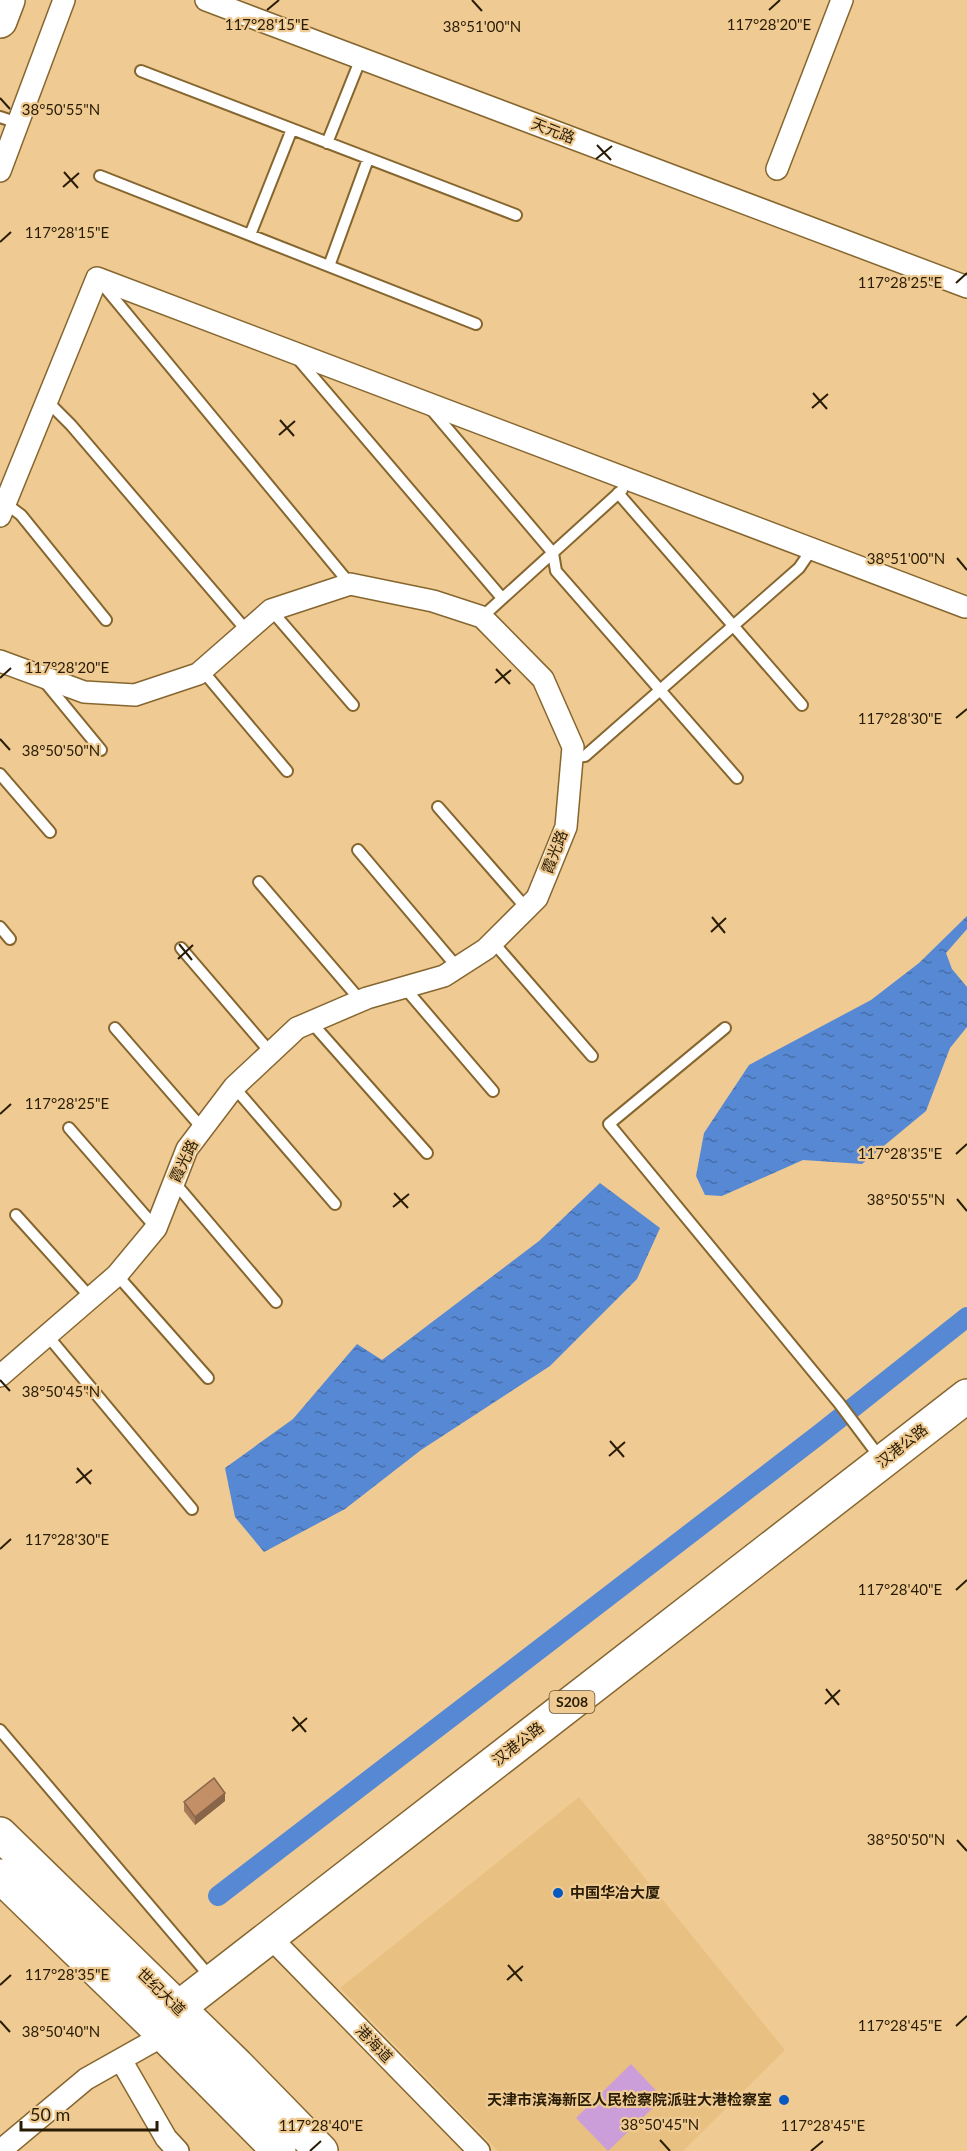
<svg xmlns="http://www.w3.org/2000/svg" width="967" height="2151" font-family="Lato,'Noto Sans SC',sans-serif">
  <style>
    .built { fill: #e8c081 }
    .garden { fill: #cb9ed9 }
    .water { fill: url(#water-ripples) }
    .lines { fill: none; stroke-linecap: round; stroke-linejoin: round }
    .canal { stroke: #5688d3; stroke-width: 20 }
    .service-casing { stroke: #86662f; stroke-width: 14 }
    .minor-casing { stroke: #86662f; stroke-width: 24 }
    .primary-casing { stroke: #86662f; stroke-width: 36 }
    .service { stroke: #fff; stroke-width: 10 }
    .minor { stroke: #fff; stroke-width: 21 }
    .primary { stroke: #fff; stroke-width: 33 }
    .wall { fill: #a77b59 }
    .shaded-wall { fill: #886448 }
    .building { fill: #c28f67; stroke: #886448; stroke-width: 1.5 }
    .ticks { fill: none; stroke: #291c05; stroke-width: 2 }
    .poi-dot { fill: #0658c2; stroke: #efcb93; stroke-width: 2 }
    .labels { text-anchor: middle; stroke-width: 4.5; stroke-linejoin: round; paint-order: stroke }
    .shield { fill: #efcb93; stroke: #645030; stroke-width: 1.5 }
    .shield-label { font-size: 14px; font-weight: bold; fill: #291c05 }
    .street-label { font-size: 15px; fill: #291c05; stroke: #efcb93 }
    .poi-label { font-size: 15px; font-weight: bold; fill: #291c05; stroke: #efcb93; text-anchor: start }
    .ticks-label { font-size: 15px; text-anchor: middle; fill: #291c05; stroke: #efcb93; stroke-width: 4.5; stroke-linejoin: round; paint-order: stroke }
  </style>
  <defs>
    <pattern id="water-ripples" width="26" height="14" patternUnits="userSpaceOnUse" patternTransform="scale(1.5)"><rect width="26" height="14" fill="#5688d3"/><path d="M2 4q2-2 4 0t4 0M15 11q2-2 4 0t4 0" fill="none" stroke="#476ea9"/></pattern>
  </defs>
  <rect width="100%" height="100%" fill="#efcb93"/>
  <path class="built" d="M579,1797l206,253 -102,101h-185l-158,-163z"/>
  <path class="garden" d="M631,2064l32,34 -55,53 -32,-33z"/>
  <path class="water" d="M967,916v13l-21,24 6,16 15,18v40l-17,21 -24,63 -64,53 -59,-4 -81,36 -17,-1 -9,-19 8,-43 45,-68 122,-65 48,-37z
    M600,1183l60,45 -23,51 -87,87 -129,84 -76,59 -81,43 -29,-35 -10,-49 68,-49 64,-75 25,16 157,-119z"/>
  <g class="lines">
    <path class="canal" d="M218,1896l603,-463 146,-116"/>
    <g class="service-casing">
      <path id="service" d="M141,71l375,144
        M0,117l18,6
        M327,143l34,-85
        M100,176l376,148
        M250,235l42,-106
        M329,266l39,-107
        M103,285l247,299
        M298,359l204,239
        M47,401l24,24 176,206
        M430,408l123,145 3,18 181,207
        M618,493l184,212
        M5,503l16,12 85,105
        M271,610l82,95
        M482,617l140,-127
        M202,670l85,101
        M45,682l56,68
        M572,757l13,-1 214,-188 13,-19
        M0,774l50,58
        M438,807l89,102
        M358,850l99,117
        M259,882l102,119
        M0,927l10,12
        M493,942l99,114
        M181,948l90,105
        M404,987l89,104
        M311,1022l116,131
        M115,1028l87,100
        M725,1028l-116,96 230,279 42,56
        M234,1087l101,117
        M69,1128l87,100
        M174,1182l102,120
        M16,1215l75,83
        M117,1275l91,103
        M47,1335l145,174
        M0,1730l212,249"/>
    </g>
    <g class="minor-casing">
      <path id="minor" d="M206,0l761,287
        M777,169l65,-169
        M0,171l64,-171
        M0,516l97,-238 868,329
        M0,661l84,31 51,3 63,-21 73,-64 79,-26 83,17 49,16 61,62 30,68 -7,80 -29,71 -51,51 -42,27 -77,22 -70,30 -63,59 -47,62 -31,79 -39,47 -117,101
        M269,1936l210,215
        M121,2060l45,78 12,13
        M0,2151l86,-72 78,-44"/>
    </g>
    <g class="primary-casing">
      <path id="primary" d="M0,21l8,-21
        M0,1834l237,231 84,86
        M0,1876l164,159 115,116
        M155,2026l812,-630"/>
    </g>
    <use href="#service" class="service"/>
    <use href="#minor" class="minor"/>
    <use href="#primary" class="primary"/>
  </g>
  <path class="wall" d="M225,1801l-30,24 -11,-14v-9z"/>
  <path class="shaded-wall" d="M225,1793v8l-30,24v-8z"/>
  <path class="building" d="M214,1778l11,15 -30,24 -11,-15z"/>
  <path class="ticks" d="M472,0l10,11M267,10l12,-10M769,10l11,-10M0,98l10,11M597,145l14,15M596,159l16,-13M64,172l14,16M63,187l16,-14M0,242l11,-10M956,283l11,-10M813,393l14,16M812,408l16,-14M280,420l14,16M279,435l16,-14M957,558l10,12M496,669l14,15M0,678l11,-10M495,683l16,-13M956,718l11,-9M0,739l10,11M712,917l13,16M711,932l15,-14M179,944l13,16M178,959l15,-14M0,1114l11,-10M956,1154l11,-10M394,1193l14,15M957,1199l10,12M393,1207l16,-13M0,1380l10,11M610,1441l14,16M609,1456l16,-14M77,1468l14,16M76,1483l16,-13M0,1549l11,-10M956,1590l11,-10M826,1689l13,16M825,1704l15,-14M293,1717l13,15M292,1731l15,-13M957,1840l10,11M508,1965l14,16M507,1980l16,-14M0,1985l11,-10M0,2021l10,11M956,2026l11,-10M660,2140l10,11M310,2151l11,-10M811,2151l12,-10"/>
  <g class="poi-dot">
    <circle cx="558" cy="1893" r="6"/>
    <circle cx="784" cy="2100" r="6"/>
  </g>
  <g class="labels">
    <rect class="shield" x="549.5" y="1691" width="45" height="22" rx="4.5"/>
    <g class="shield-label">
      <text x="572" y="1707">S208</text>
    </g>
    <g class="street-label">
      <text transform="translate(553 131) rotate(21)" y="5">天元路</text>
      <text transform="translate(555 852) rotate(-69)" y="5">霞光路</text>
      <text transform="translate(184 1161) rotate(-64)" y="5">霞光路</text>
      <text transform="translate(902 1446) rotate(-38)" y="5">汉港公路</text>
      <text transform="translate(518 1744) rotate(-38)" y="5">汉港公路</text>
      <text transform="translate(161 1992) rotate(44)" y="5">世纪大道</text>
      <text transform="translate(374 2044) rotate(46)" y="5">港海道</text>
    </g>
    <g class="poi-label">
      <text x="570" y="1898">中国华冶大厦</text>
      <text x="772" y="2105" text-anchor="end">天津市滨海新区人民检察院派驻大港检察室</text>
    </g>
  </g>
  <g class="ticks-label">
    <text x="267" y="30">117°28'15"E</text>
    <text x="769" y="30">117°28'20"E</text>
    <text x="482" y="32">38°51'00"N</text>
    <text x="61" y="115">38°50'55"N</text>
    <text x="67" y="238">117°28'15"E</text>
    <text x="900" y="288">117°28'25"E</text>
    <text x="906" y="564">38°51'00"N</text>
    <text x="67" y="673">117°28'20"E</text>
    <text x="900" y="724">117°28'30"E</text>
    <text x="61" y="756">38°50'50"N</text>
    <text x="67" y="1109">117°28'25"E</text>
    <text x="900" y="1159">117°28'35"E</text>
    <text x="906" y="1205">38°50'55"N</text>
    <text x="61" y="1397">38°50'45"N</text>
    <text x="67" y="1545">117°28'30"E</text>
    <text x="900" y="1595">117°28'40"E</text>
    <text x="906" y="1845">38°50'50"N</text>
    <text x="67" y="1980">117°28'35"E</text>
    <text x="900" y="2031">117°28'45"E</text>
    <text x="61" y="2037">38°50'40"N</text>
    <text x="660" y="2130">38°50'45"N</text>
    <text x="321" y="2131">117°28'40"E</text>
    <text x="823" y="2131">117°28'45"E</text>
  </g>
  <path d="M21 2121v9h136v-9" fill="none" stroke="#291c05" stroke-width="3"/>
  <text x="30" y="2121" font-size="18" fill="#291c05" stroke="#efcb93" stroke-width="4.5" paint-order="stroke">50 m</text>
</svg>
